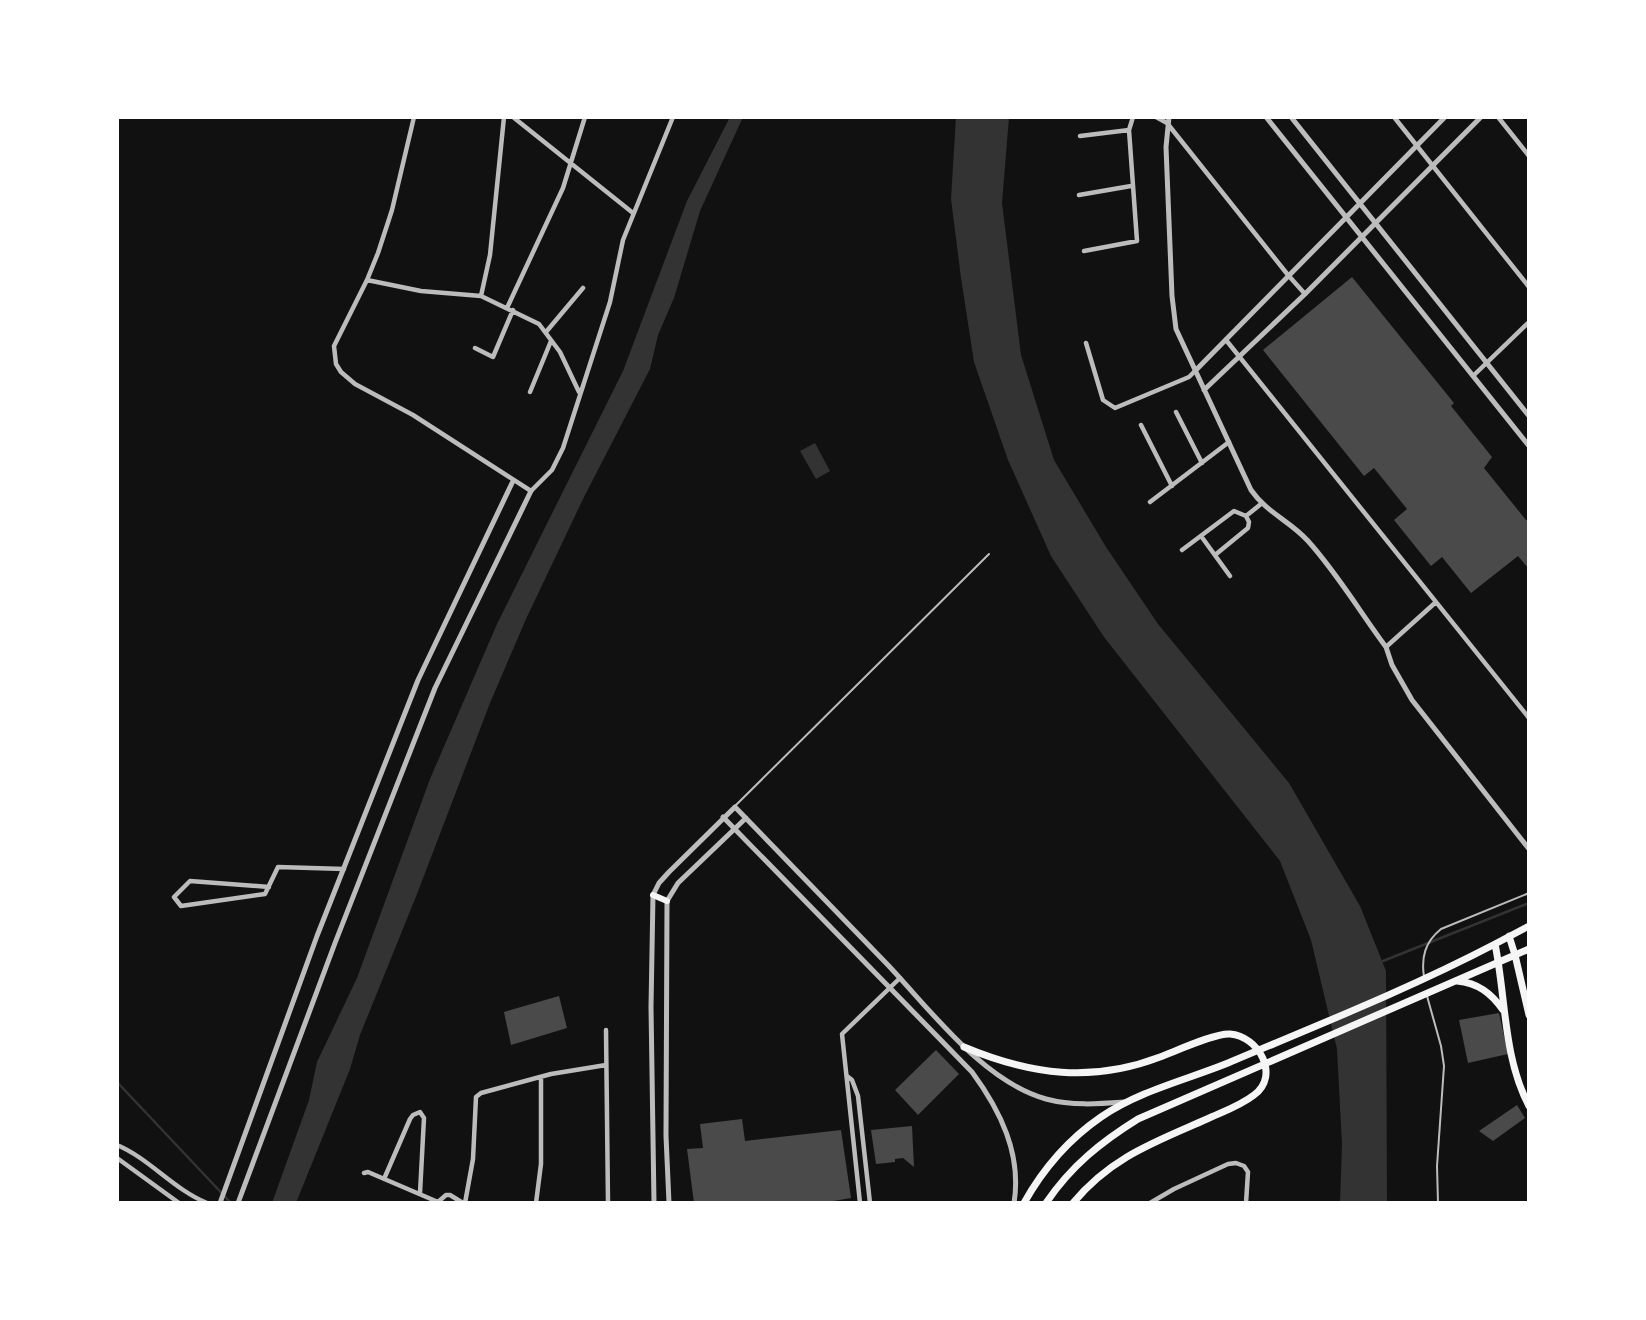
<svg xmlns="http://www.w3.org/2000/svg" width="1646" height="1320" font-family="'Libre Baskerville',serif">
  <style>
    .water { fill: #333 }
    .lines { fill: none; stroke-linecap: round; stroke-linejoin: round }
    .stream { stroke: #333; stroke-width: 2.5 }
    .building { fill: #4a4a4a }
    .service { stroke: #bcbcbc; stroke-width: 2 }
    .minor { stroke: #bcbcbc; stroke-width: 4.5 }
    .tertiary { stroke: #bcbcbc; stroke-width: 5 }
    .secondary { stroke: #f5f5f5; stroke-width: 6 }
    .primary { stroke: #f5f5f5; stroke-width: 7 }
  </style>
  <rect width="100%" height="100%" fill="#111"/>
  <path class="water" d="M730,117h13l-43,94 -26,87 -16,37 -8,34 -66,128 -58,122 -36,84 -73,191 -57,141 -10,34 -54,134h-24l37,-103 8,-38 40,-84 73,-199 67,-155 126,-253 64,-170z
    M956,117h53l-7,86 19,152 33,105 52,87 52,77 131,159 71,123 26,65 1,232h-47l2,-59 -5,-95 -26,-109 -31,-79 -176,-224 -53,-81 -43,-96 -34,-98 -13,-84 -10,-79z
    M815,443l15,28 -14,8 -16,-28z"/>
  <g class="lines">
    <path class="stream" d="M1383,961l146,-58
      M117,1082l114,121"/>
  </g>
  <path class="building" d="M1352,277l102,126 -3,3 41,51 -8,11 42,52h3v49l-11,-13 -47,37 -29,-36 -11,9 -37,-46 13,-11 -33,-41 -10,8 -101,-126z
    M559,996l8,32 -56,17 -7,-33z
    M1499,1013l9,41 -40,9 -9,-43z
    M936,1050l23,24 -41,41 -23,-25z
    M1517,1105l8,13 -32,23 -14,-10z
    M742,1119l3,22 96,-11 10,68 -29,5h-128l-7,-54 16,-1 -3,-24z
    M912,1126l2,41 -11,-9 -8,1v3l-19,2 -5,-34z"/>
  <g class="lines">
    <path class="service" d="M735,806l254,-252
      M1424,977c-3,-20 1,-35 17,-48l88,-36
      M1427,996l14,50 3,20 -7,100 1,37"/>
    <path class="minor" d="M414,117l-22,93 -14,43 -11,27 -33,66 2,18 5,8 14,12 58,31 118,76 21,-21 11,-22 47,-146 13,-62 50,-123
      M513,117l120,96
      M1156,117l11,6 121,152 17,19
      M1394,117l135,170
      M1498,117l31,39
      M1080,136l49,-6
      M1079,195l52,-9
      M1084,251l53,-10 -8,-111 4,-13
      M367,280l54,11 60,5 58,28 21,28 19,40
      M481,296l9,-41 14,-138
      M507,308l56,-120 22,-71
      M546,332l37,-44
      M1226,340l303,378
      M1086,343l17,57 12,8 74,-31 6,-6
      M475,348l18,9 20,-47
      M1473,376l56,-54
      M530,392l21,-51
      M1176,412l26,51
      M1141,425l31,61
      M1150,502l79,-60
      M1201,536l29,40
      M1182,550l52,-39 12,5 15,-12
      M1215,555l33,-27 1,-6 -3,-6
      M1386,647l50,-45
      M269,887l-79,-6 -16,16 7,9 84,-12 13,-27 66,2
      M606,1030l2,173
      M847,1076l5,4 6,16 12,107
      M117,1145c33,14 56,44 90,58
      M117,1158l62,45
      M364,1173l4,-1 70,30
      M384,1179l26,-60 3,-4 7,-3 4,6 -4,75
      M438,1202l8,-7h4l13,8
      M465,1203l8,-44 3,-62 5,-4 70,-19 55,-9
      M536,1203l5,-39v-87
      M860,1203l-18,-169 58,-56
      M1150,1203l24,-14 54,-25 8,-1 8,3 4,6 -2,31"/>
    <path class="tertiary" d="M1169,117l-3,30 6,149 4,33 75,161c16,23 39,31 57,51 29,32 52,71 78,106l6,18 20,35 117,149
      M1266,117l263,329
      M1291,117l238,299
      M1195,371l250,-254
      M1204,390l101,-96 176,-177
      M723,817l249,255c28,38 50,82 42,131
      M220,1203l97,-267 101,-256 95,-199
      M238,1203l97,-260 100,-255 96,-197
      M654,1203l-3,-196 2,-112 6,-12 10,-11 66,-65c50,52 100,104 151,156 44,46 96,118 160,136 26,7 52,5 79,3
      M669,1203l-3,-67 1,-235 11,-18 68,-65"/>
    <path class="secondary" d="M653,895l14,6"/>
    <path class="primary" d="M1529,926l-34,18c11,53 8,113 34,162
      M1529,949l-14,6 14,60
      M1457,981c21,2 34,12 46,29
      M964,1047c67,28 128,36 196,10 16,-6 55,-24 70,-23 28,2 51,41 24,61 -14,11 -32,17 -47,24 -52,23 -96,38 -134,84
      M1024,1203c19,-34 45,-64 77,-86 38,-26 85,-37 127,-54 90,-38 181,-74 267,-119
      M1046,1203c25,-37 55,-61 92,-84l377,-164 -6,-19"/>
  </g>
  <rect width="1646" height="1320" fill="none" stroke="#ffffff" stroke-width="238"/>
</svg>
